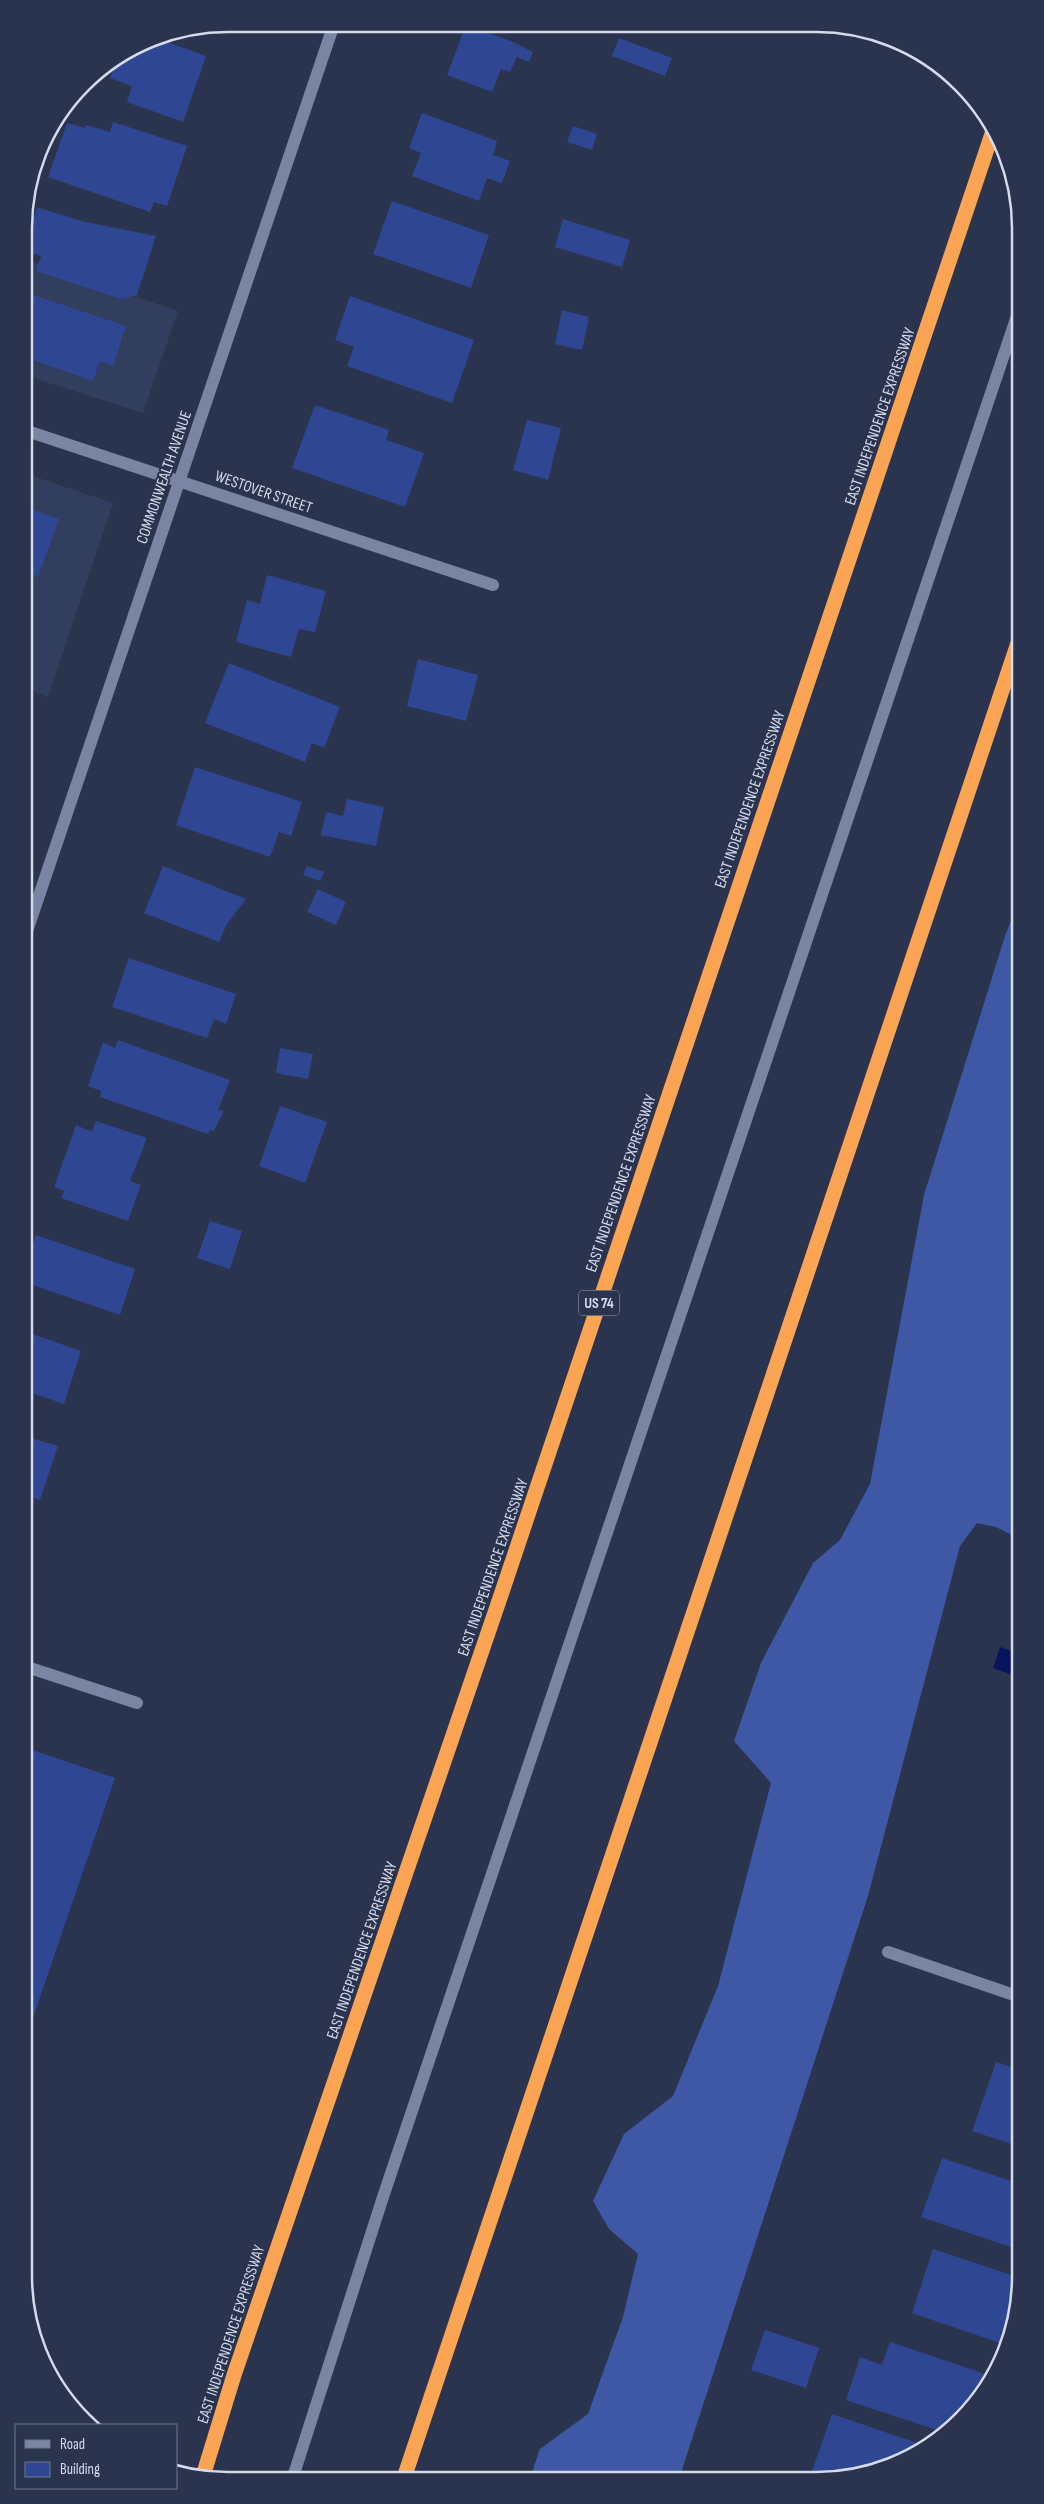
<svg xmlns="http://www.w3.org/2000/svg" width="1044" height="2504" font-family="'Sofia Sans Condensed',sans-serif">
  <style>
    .built { fill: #323e5d }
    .forest { fill: #3f58a6 }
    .water { fill: #0a145d }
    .building { fill: #2f4692 }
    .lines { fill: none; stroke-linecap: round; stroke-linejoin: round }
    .minor { stroke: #7985a3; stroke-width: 12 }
    .highway { stroke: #faa454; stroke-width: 15 }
    .labels { text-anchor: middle; stroke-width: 4; stroke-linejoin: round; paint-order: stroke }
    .shield { fill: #2b344e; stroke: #a2a9bd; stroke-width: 1 }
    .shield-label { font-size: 15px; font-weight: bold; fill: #d5dbec }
    .street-label { font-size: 16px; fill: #d5dbec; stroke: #2b344e }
    .rim { fill: none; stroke: #d5dbec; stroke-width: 2.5 }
  </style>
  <rect width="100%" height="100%" fill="#2b344e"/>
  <path class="built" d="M24,259l154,52 -35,102 -119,-38z
    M24,473l89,30 -65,194 -24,-9z"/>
  <path class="forest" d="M1020,898v641l-24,-12 -19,-4 -17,23 -92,350 -189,583 -149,-1 10,-29 48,-35 35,-97 15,-63 -29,-25 -16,-28 31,-67 49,-38 45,-110 53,-203 -37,-42 27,-78 52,-100 27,-23 30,-56 54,-289 81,-259z"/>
  <path class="water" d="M1000,1647l20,7v24l-27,-10z"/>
  <path class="building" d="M466,25l45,16 22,11 -4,10 -12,-5 -7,15 -9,-3 -9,23 -45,-17z
    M156,38l50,18 -23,66 -56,-20 5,-16 -22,-8 7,-18 11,-7 7,2 3,-8z
    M619,38l53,20 -7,18 -53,-20z
    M422,113l75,28 -4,14 17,6 -8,22 -15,-5 -8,23 -67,-25 9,-23 -12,-5z
    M113,122l74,24 -20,60 -13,-4 -4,10 -102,-35 19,-54 18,5 1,-3 24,7z
    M573,126l24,8 -5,16 -25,-8z
    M392,201l97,34 -18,53 -98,-34z
    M37,207l44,14 75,15 -19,59 -16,4 -85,-28 5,-15 -17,-5v-3z
    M563,219l67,21 -8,27 -67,-20z
    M30,294l96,32 -13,40 -13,-5 -7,20 -69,-24v-45z
    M350,296l124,44 -22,63 -105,-37 7,-19 -19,-7z
    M562,310l27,7 -7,33 -27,-6z
    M315,405l74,25 -3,10 38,13 -19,54 -113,-39z
    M527,420l34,8 -13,52 -35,-10z
    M24,507l35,12 -21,58 -14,-5z
    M267,575l59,16 -11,41 -16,-3 -8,28 -55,-15 11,-42 13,4z
    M418,659l60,16 -12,46 -59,-15z
    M229,663l111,44 -16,41 -12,-5 -7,19 -100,-39z
    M195,767l107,35 -11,34 -12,-4 -9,25 -94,-32z
    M347,799l37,8 -8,39 -55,-11 5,-23 17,4z
    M163,866l83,33 -19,25 -8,18 -75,-29z
    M307,866l17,6 -4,9 -17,-6z
    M318,889l28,13 -10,23 -29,-13z
    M129,958l107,36 -10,30 -12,-5 -7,19 -95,-31z
    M118,1040l112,40 -12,30 6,1 -10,20 -4,-1 -2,4 -108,-37 1,-6 -13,-5 15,-44 12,6z
    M280,1048l33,6 -5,25 -32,-6z
    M280,1106l47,16 -22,61 -46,-17z
    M96,1121l51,17 -17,43 11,4 -13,36 -67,-23 3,-7 -10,-4 22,-62 16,7z
    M210,1221l32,10 -12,38 -33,-11z
    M36,1235l99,34 -15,46 -96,-33v-11z
    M24,1331l57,20 -17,53 -40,-14z
    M24,1436l34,10 -18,54 -16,-5z
    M24,1747l91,31 -91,266z
    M996,2062l24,8v77l-48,-16z
    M942,2158l78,26v66l-99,-33z
    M933,2249l87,29 -3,23 -14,43 -91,-31z
    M765,2330l54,18 -13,40 -55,-18z
    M890,2342l101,34 -21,34 -27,22 -97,-32 14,-43 22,8z
    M832,2414l94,32 -8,7 -50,20 -49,7 -9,-3z"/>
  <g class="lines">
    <path class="minor" d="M24,430l469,155
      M24,940l310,-916
      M24,1666l113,37
      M888,1952l132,45
      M293,2477l90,-280 637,-1890"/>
    <path class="highway" d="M203,2476l31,-101 267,-780 493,-1467
      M404,2478l616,-1841"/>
  </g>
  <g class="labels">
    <rect class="shield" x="579" y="1290.5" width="40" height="25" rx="4"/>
    <g class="shield-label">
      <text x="599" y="1308">US 74</text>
    </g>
    <g class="street-label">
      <text transform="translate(879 416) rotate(-71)" y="6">EAST INDEPENDENCE EXPRESSWAY</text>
      <text transform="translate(163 477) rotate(-71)" y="6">COMMONWEALTH AVENUE</text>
      <text transform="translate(264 491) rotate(19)" y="6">WESTOVER STREET</text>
      <text transform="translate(749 799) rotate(-71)" y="6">EAST INDEPENDENCE EXPRESSWAY</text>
      <text transform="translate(620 1183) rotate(-71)" y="6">EAST INDEPENDENCE EXPRESSWAY</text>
      <text transform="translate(492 1567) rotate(-71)" y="6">EAST INDEPENDENCE EXPRESSWAY</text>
      <text transform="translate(361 1950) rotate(-71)" y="6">EAST INDEPENDENCE EXPRESSWAY</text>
      <text transform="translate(230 2334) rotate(-72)" y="6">EAST INDEPENDENCE EXPRESSWAY</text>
    </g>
  </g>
  <path d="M0 0H1044V2504H0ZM228 32H816A196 196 0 0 1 1012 228V2276A196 196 0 0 1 816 2472H228A196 196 0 0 1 32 2276V228A196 196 0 0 1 228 32Z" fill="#2b344e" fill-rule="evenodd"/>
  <path class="rim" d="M228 32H816A196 196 0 0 1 1012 228V2276A196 196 0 0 1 816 2472H228A196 196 0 0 1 32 2276V228A196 196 0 0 1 228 32Z"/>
  <rect x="15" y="2424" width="162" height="65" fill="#2b344e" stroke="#6f778d"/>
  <rect x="25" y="2440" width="25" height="8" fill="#7985a3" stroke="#6f778d"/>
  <text x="60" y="2449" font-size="15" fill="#d5dbec">Road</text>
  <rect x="25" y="2462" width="25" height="15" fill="#2f4692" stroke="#6f778d"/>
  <text x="60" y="2474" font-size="15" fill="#d5dbec">Building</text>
</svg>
